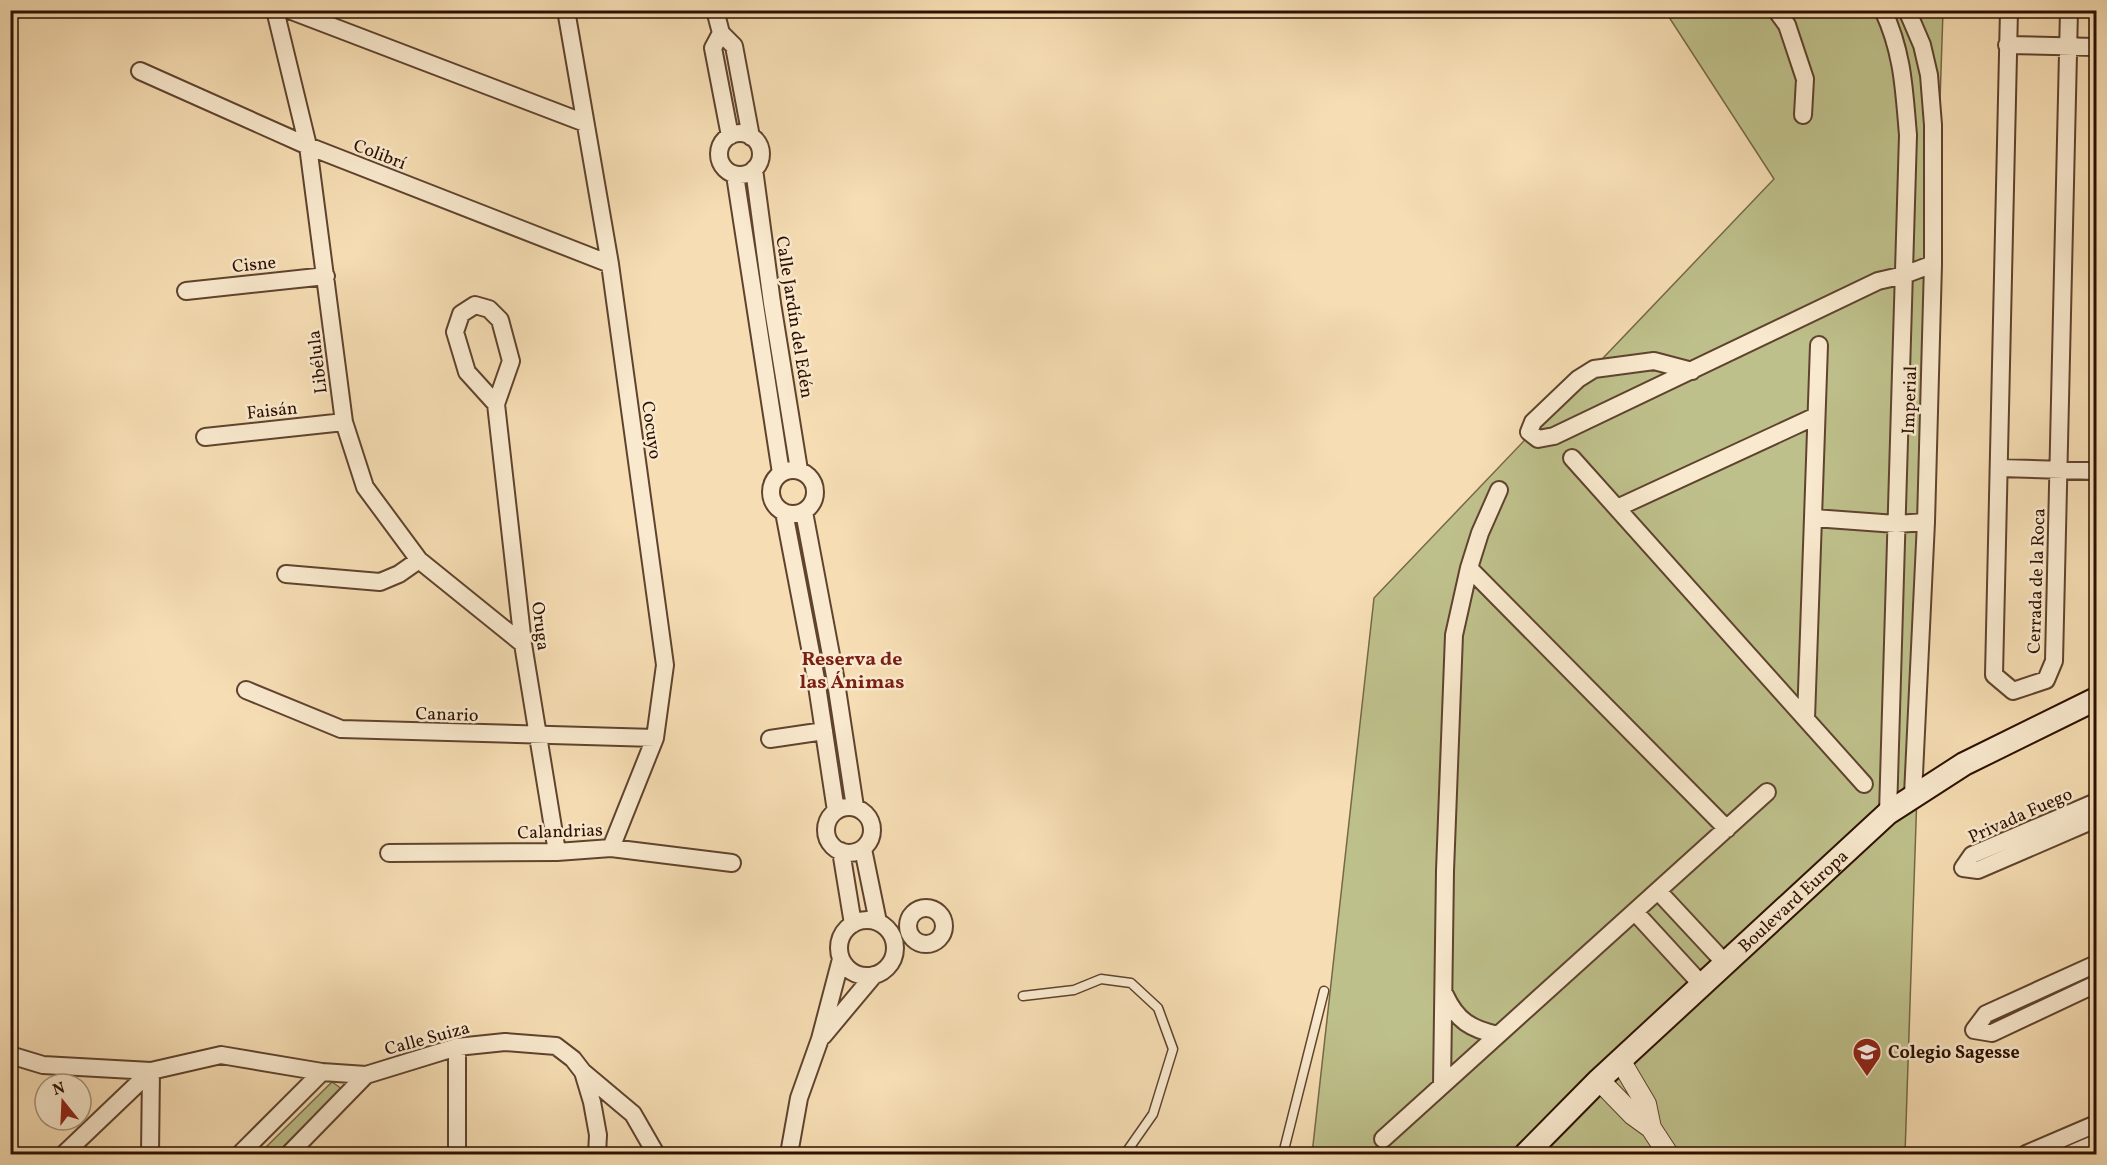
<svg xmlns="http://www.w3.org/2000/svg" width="2107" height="1165" font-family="Vollkorn,serif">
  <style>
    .green { fill: #bec08b; stroke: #766846; stroke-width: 1.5 }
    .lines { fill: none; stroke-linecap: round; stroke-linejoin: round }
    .service-casing { stroke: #5f432e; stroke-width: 11 }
    .minor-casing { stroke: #5f432e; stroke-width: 20 }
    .tertiary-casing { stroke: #5f432e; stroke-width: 22 }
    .secondary-casing { stroke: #2d1001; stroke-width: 26 }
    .service { stroke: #f9e9ce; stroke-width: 8 }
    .minor { stroke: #f9e9ce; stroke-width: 16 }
    .tertiary { stroke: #f9e9ce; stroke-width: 20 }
    .secondary { stroke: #f9e9ce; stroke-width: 22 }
    .labels { text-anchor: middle; stroke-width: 5; stroke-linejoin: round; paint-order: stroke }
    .street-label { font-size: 18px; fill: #2d1001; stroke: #f9e9ce }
    .poi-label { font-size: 18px; font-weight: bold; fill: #2d1001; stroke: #f9e9ce; text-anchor: start }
    .neighbourhood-label { font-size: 20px; font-weight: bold; fill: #7a1f14; stroke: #f9e9ce }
  </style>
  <rect width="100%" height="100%" fill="#f6ddb3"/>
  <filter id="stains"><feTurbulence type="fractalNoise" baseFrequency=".00333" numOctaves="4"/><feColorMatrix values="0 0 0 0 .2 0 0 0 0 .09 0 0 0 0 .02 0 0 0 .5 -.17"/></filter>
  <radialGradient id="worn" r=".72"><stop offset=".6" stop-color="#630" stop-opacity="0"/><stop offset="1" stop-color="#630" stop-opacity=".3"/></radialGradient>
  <path class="green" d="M1665,11h278l-38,1143h-593l62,-556 400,-419z
    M332,1082l10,7 -66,65h-17z"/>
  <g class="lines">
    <g class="service-casing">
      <path id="service" d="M1023,996l51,-6 27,-11 30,4 27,25 15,41 -20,65 -28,40
        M1283,1154l41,-163"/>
    </g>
    <g class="minor-casing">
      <path id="minor" d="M275,10l33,136 36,276 21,65 54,73 104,84
        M289,10l296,113
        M566,10l44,254 55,401 -10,73 -44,110
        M715,10l6,23 13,13 17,91
        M1776,10l11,15 18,54 -2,36
        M1883,10c20,43 21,79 25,125l-20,678
        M1907,10l15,35 7,30 4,50v139l-7,258 -13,273
        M2009,10l-15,665 19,16 33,-11 8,-19 15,-651
        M721,33l-8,15 17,88
        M2007,45l89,2
        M140,71l168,75 302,118
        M719 154a21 21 0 1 1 42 0a21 21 0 1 1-42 0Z
        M754,169l18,134 27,167
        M735,175l46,298
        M186,291l140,-15
        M1692,371l-38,-10 -60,8 -16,10 -45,43 -4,10 9,7 16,-3 324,-155 26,-6 29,-11
        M496,404l-29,-32 -12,-40 6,-18 14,-9 14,4 11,11 11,41 -15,43 27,240 34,208
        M205,437l139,-15
        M1572,458l292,326
        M2000,468l96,3
        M771 492a22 22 0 1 1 44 0a22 22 0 1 1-44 0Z
        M1617,508l199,-92
        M784,512l32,167 20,132
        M804,512l31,164 20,131
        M1814,518l82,6 30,-2
        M1469,568l258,261
        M286,574l94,8 19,-8 20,-14
        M246,690l95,39 314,9
        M1806,719l13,-374
        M770,739l54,-8
        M2096,802l-124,53 -9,13 15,2 118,-51
        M826 830a23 23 0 1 1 46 0a23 23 0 1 1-46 0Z
        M863,849l15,73
        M841,851l12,73
        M389,853l168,-1 54,-4 121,15
        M1658,891l67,72
        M908 926a18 18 0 1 1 36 0a18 18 0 1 1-36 0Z
        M1635,912l67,73
        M839 948a28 28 0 1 1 56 0a28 28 0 1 1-56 0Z
        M2096,964l-110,50 -12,16 18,3 104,-49
        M1445,995c12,26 26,34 53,40
        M823,1036l51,-61
        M10,1055l33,10 108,6 70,-16 101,17 44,3 91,-28 48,-5 51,4 17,13 10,13 9,30 6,33 -1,19
        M583,1072l50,42 23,40
        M1442,1085l3,-214 9,-236 15,-67 11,-35 19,-43
        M1383,1139l384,-347
        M64,1154l87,-83
        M150,1154l1,-83
        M240,1154l82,-82
        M289,1154l77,-79
        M457,1154v-107
        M789,1154l10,-56 21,-59 21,-80
        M2026,1154l70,-30
        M2070,1154l26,-11"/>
    </g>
    <g class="tertiary-casing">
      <path id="tertiary" d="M1620,1060l26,44 5,24 17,26
        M1599,1080l34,35 18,13"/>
    </g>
    <g class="secondary-casing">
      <g id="secondary">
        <path id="s1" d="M1526,1154l73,-74 289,-267 76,-49 132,-65"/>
      </g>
    </g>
    <use href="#service" class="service"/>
    <use href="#minor" class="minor"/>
    <use href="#tertiary" class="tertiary"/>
    <use href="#secondary" class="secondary"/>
  </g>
  <defs>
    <g id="school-pin" transform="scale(1.5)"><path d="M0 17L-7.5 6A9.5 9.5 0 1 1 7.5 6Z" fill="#8f2418" stroke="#f9e9ce"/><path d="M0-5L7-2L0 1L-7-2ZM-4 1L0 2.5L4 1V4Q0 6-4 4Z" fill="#fff"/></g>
  </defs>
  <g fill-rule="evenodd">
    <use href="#school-pin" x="1867" y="1052"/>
  </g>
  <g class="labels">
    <g class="street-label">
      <text transform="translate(380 154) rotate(21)" y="6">Colibrí</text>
      <text transform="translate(254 264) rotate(-6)" y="6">Cisne</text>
      <text transform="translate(795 317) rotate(81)" y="6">Calle Jardín del Edén</text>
      <text transform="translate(317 362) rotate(-97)" y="6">Libélula</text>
      <text transform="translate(1909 400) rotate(-88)" y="6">Imperial</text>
      <text transform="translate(272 410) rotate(-6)" y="6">Faisán</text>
      <text transform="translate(652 430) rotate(82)" y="6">Cocuyo</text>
      <text transform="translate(2036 581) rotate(-88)" y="6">Cerrada de la Roca</text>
      <text transform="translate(541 626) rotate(83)" y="6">Oruga</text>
      <text transform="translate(447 714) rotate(2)" y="6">Canario</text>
      <text transform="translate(2020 815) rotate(-24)" y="6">Privada Fuego</text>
      <text transform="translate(560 831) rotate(-2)" y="6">Calandrias</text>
      <text dy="6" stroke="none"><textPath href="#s1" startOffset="368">Boulevard Europa</textPath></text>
      <text transform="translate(427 1038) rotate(-15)" y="6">Calle Suiza</text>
    </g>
    <g class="poi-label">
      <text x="1888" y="1058">Colegio Sagesse</text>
    </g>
    <g class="neighbourhood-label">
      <text x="852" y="665">Reserva de<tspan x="852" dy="23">las Ánimas</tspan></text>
    </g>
  </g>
  <rect width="2107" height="1165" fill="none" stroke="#f6ddb3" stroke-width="36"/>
  <rect x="12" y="12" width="2083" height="1141" fill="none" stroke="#2d1001" stroke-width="3"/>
  <rect x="18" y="18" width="2071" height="1129" fill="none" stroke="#2d1001" stroke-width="1.5"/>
  <g transform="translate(63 1102) rotate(342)"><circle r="28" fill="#f9e9ce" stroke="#a7927c" stroke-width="1.5"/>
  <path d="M0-4.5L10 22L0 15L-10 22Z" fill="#8f2418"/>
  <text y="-9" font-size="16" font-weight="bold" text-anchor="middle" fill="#2d1001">N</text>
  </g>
  <rect width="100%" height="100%" filter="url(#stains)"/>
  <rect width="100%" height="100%" fill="url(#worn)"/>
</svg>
